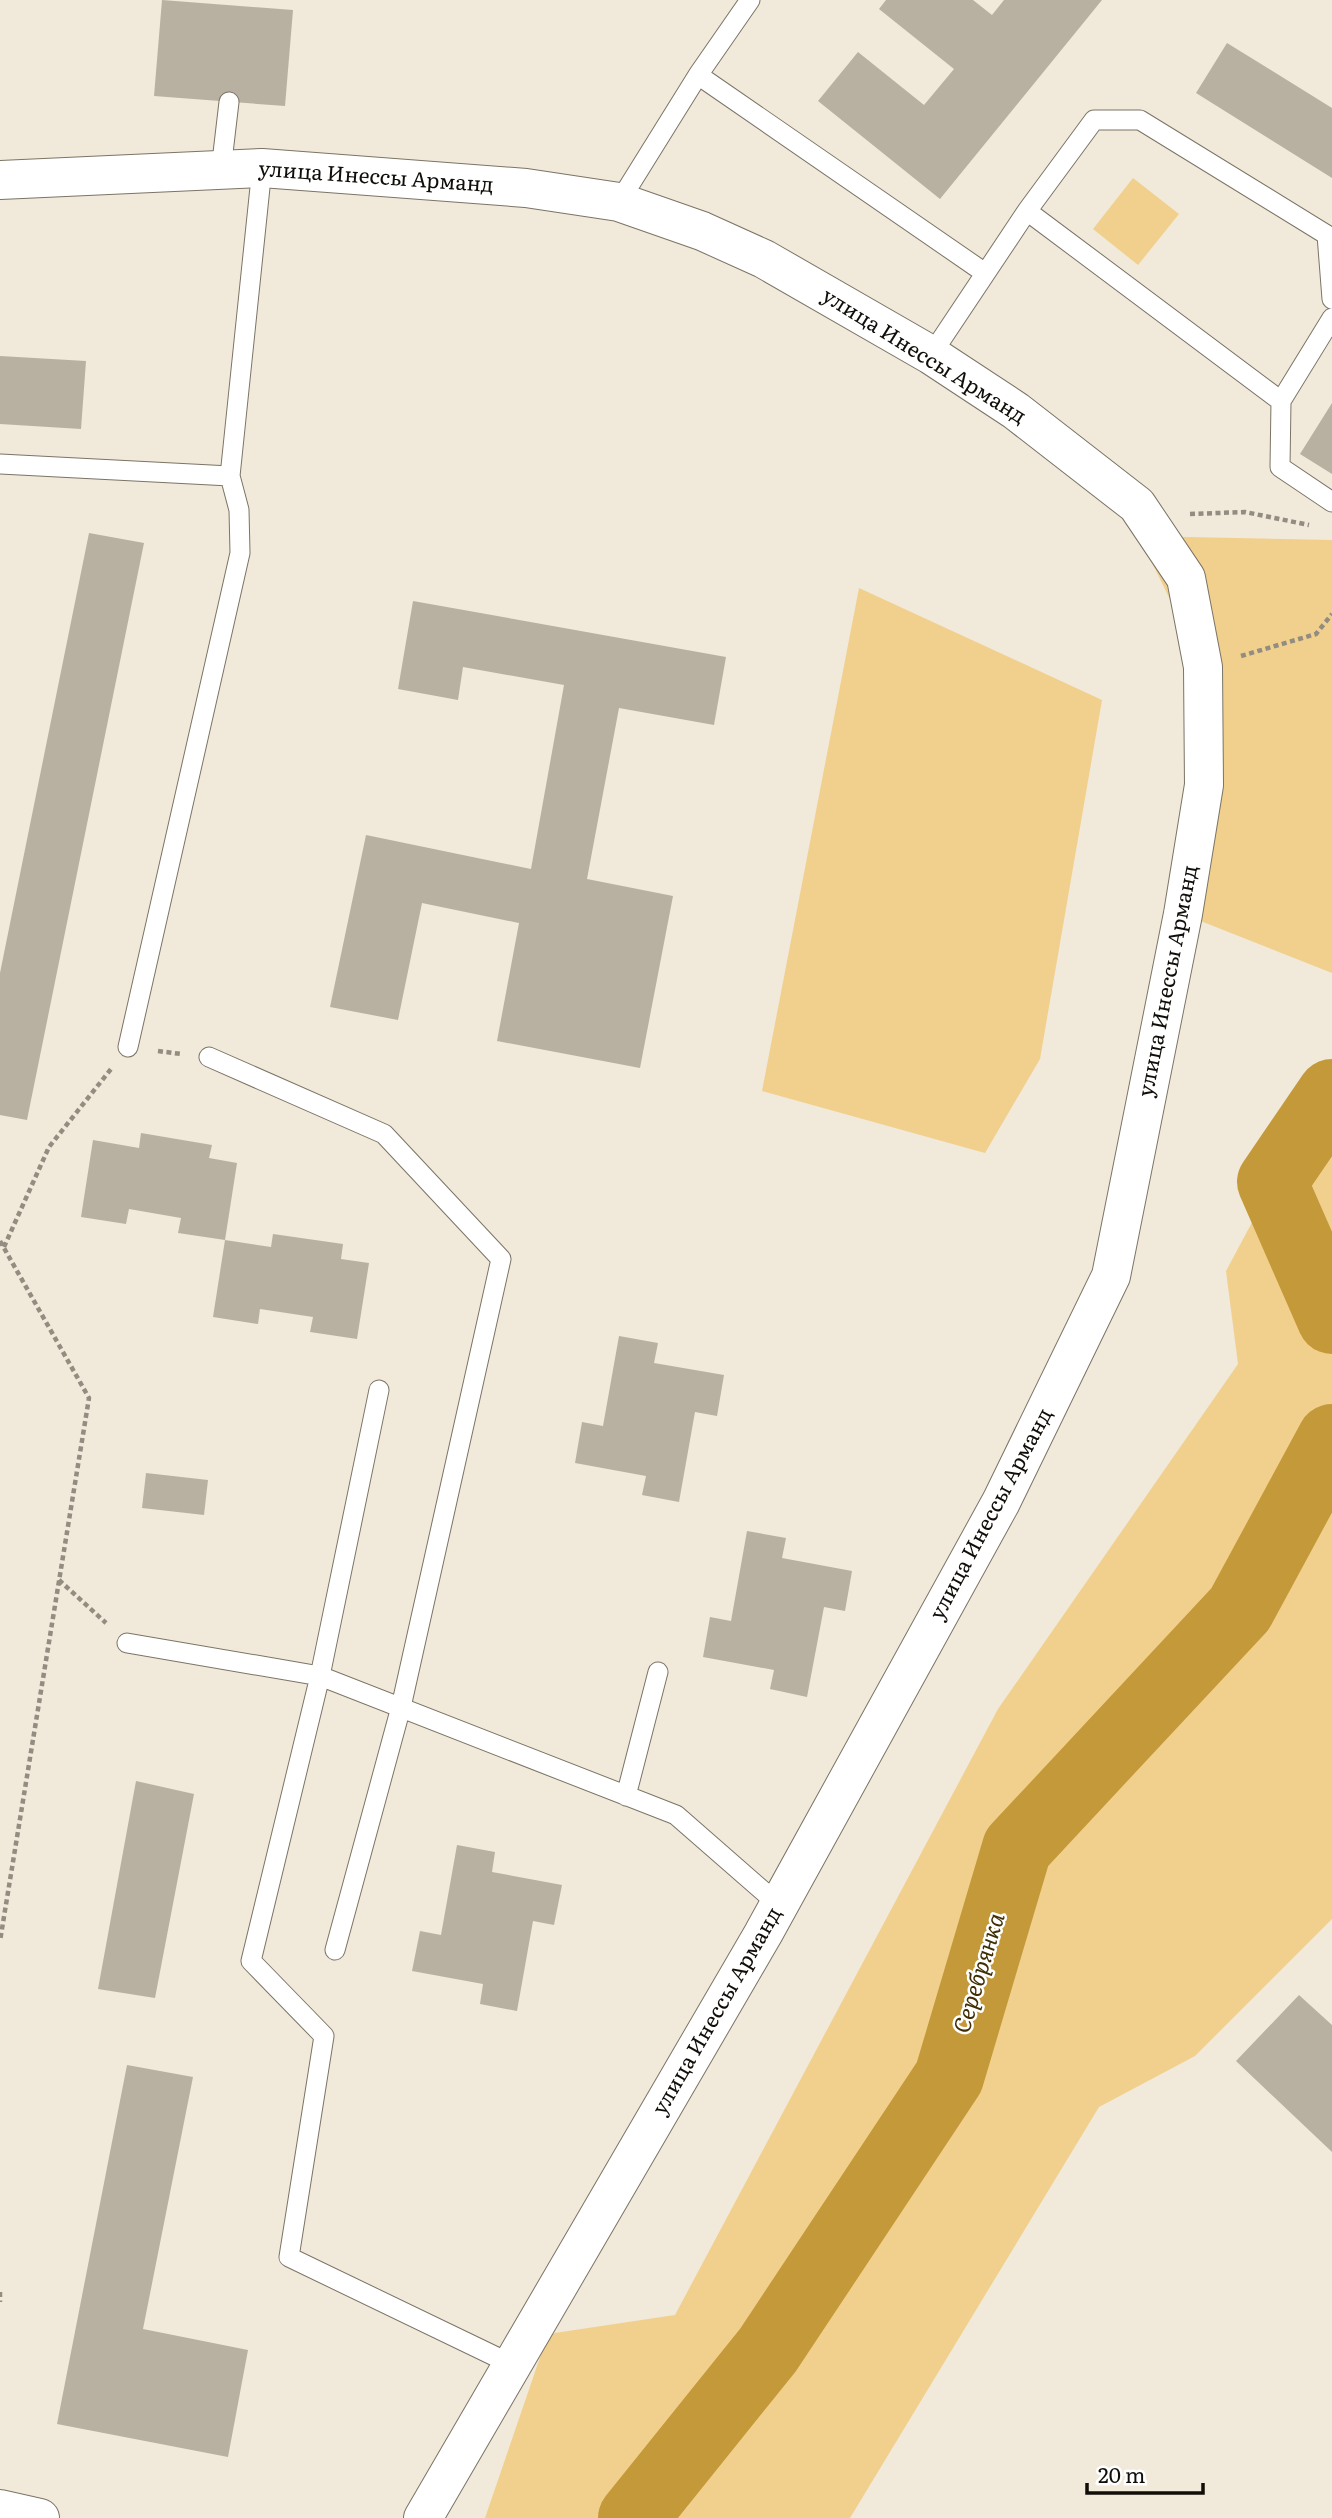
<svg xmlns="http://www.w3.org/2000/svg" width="1332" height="2518" font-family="Literata,serif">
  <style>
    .green { fill: #f1d08d }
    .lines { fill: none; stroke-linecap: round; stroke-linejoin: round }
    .river { stroke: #c49939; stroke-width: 70 }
    .building { fill: #b8b1a1 }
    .service-casing { stroke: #7b7466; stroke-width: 21 }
    .minor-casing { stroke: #7b7466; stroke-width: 40 }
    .secondary-casing { stroke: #7b7466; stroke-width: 40 }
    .path { stroke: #928c81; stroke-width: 4.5; stroke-dasharray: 5 3.5; stroke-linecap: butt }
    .service { stroke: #fff; stroke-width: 19 }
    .minor { stroke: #fff; stroke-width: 38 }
    .secondary { stroke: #fff; stroke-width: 38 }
    .labels { text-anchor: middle; stroke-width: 5; stroke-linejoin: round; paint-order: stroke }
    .street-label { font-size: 21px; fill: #110e09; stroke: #fff }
    .water-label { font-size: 23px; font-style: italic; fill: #402e04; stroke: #fff }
  </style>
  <rect width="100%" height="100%" fill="#f1e9d9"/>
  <path class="green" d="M1133,178l46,36 -41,51 -45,-36z
    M1139,536l193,4v433l-149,-59 20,-247z
    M859,588l243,112 -62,359 -55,94 -223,-62z
    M1332,1073v846l-137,137 -96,51 -249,411h-365l63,-184 127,-19 323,-606 240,-345 -12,-93z"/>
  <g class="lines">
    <path class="river" d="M1332,1094l-60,88 60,137
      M633,2518l135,-168 181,-273 68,-229 223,-239 92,-170"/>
  </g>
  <path class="building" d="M162,0l131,10 -8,96 -131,-10z
    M886,0h87l19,15 12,-15h98l-162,199 -122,-98 40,-49 66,53 30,-36 -75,-60z
    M1227,43l105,65v70l-136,-85z
    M0,356l86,5 -5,68 -81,-5z
    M1332,403v71l-32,-20z
    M89,533l55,10 -117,577 -27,-5v-142z
    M413,601l313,56 -12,68 -95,-17 -32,171 86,17 -33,172 -143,-27 22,-118 -97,-20 -24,117 -68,-13 36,-172 165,34 33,-184 -101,-18 -5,33 -60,-11z
    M141,1133l71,12 -3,13 28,5 -12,77 -47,-7 3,-15 -52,-9 -3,15 -45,-7 12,-77 46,8z
    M273,1234l70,10 -2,15 28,4 -12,76 -47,-7 3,-15 -53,-8 -2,15 -45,-7 12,-77 46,7z
    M619,1336l39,7 -4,20 70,12 -7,41 -22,-4 -16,90 -37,-7 4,-19 -71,-13 7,-41 21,4z
    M146,1473l62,7 -4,35 -62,-7z
    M747,1531l39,7 -4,20 70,13 -7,40 -21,-4 -17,90 -37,-8 4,-19 -71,-13 7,-40 21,4z
    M136,1781l58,13 -39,204 -57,-9z
    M457,1845l38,7 -3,20 70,13 -8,40 -21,-4 -16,90 -37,-7 3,-20 -71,-13 8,-40 21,4z
    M1299,1995l33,30v127l-96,-91z
    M127,2065l66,12 -50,252 105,21 -20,107 -171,-33z"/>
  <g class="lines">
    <g class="service-casing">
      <path id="service" d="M698,75l287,198
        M221,170l8,-68
        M619,202l79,-127 52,-75
        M1027,211l254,190 -1,66 52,35
        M931,355l96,-144 67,-91h46l187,115 5,64
        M1281,401l51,-83
        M0,464l230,12 32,-308
        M128,1047l112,-494 -1,-43 -9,-34
        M209,1057l175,77 117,125 -100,448 -66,243
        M379,1390l-59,286 356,139 103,90
        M127,1643l193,33 -69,285 73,75 -35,221 222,107
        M626,1796l32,-124"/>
    </g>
    <g class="minor-casing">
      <path id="minor" d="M0,180l262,-12 264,20 93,14 83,29 62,28 167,96 85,56 121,94 49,73 17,89 1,118 -21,129 -72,362 -110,226 -238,432 -340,584"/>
    </g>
    <g class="secondary-casing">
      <path id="secondary" d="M0,2509l40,9"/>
    </g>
    <path class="path" d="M1190,514l55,-2 64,13
      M1241,656l75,-22 16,-20
      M158,1051l23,3
      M0,1241l89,157 -89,543
      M4,1247l45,-100 62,-78
      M59,1580l47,43
      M0,2292v10"/>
    <use href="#service" class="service"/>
    <use href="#minor" class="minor"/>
    <use href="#secondary" class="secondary"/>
  </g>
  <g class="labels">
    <g class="street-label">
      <text transform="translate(376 177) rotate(4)" y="7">улица Инессы Арманд</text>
      <text transform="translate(924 356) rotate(32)" y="7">улица Инессы Арманд</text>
      <text transform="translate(1168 981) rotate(-79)" y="7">улица Инессы Арманд</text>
      <text transform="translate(991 1514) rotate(-62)" y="7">улица Инессы Арманд</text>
      <text transform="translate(717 2011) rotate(-60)" y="7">улица Инессы Арманд</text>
    </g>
    <g class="water-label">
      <text transform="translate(979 1973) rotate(-73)" y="8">Серебрянка</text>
    </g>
  </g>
  <path d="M1087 2483v10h116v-10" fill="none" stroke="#110e09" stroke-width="3.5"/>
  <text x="1098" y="2483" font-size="21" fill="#110e09" stroke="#ffffff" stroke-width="5" paint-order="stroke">20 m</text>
</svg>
